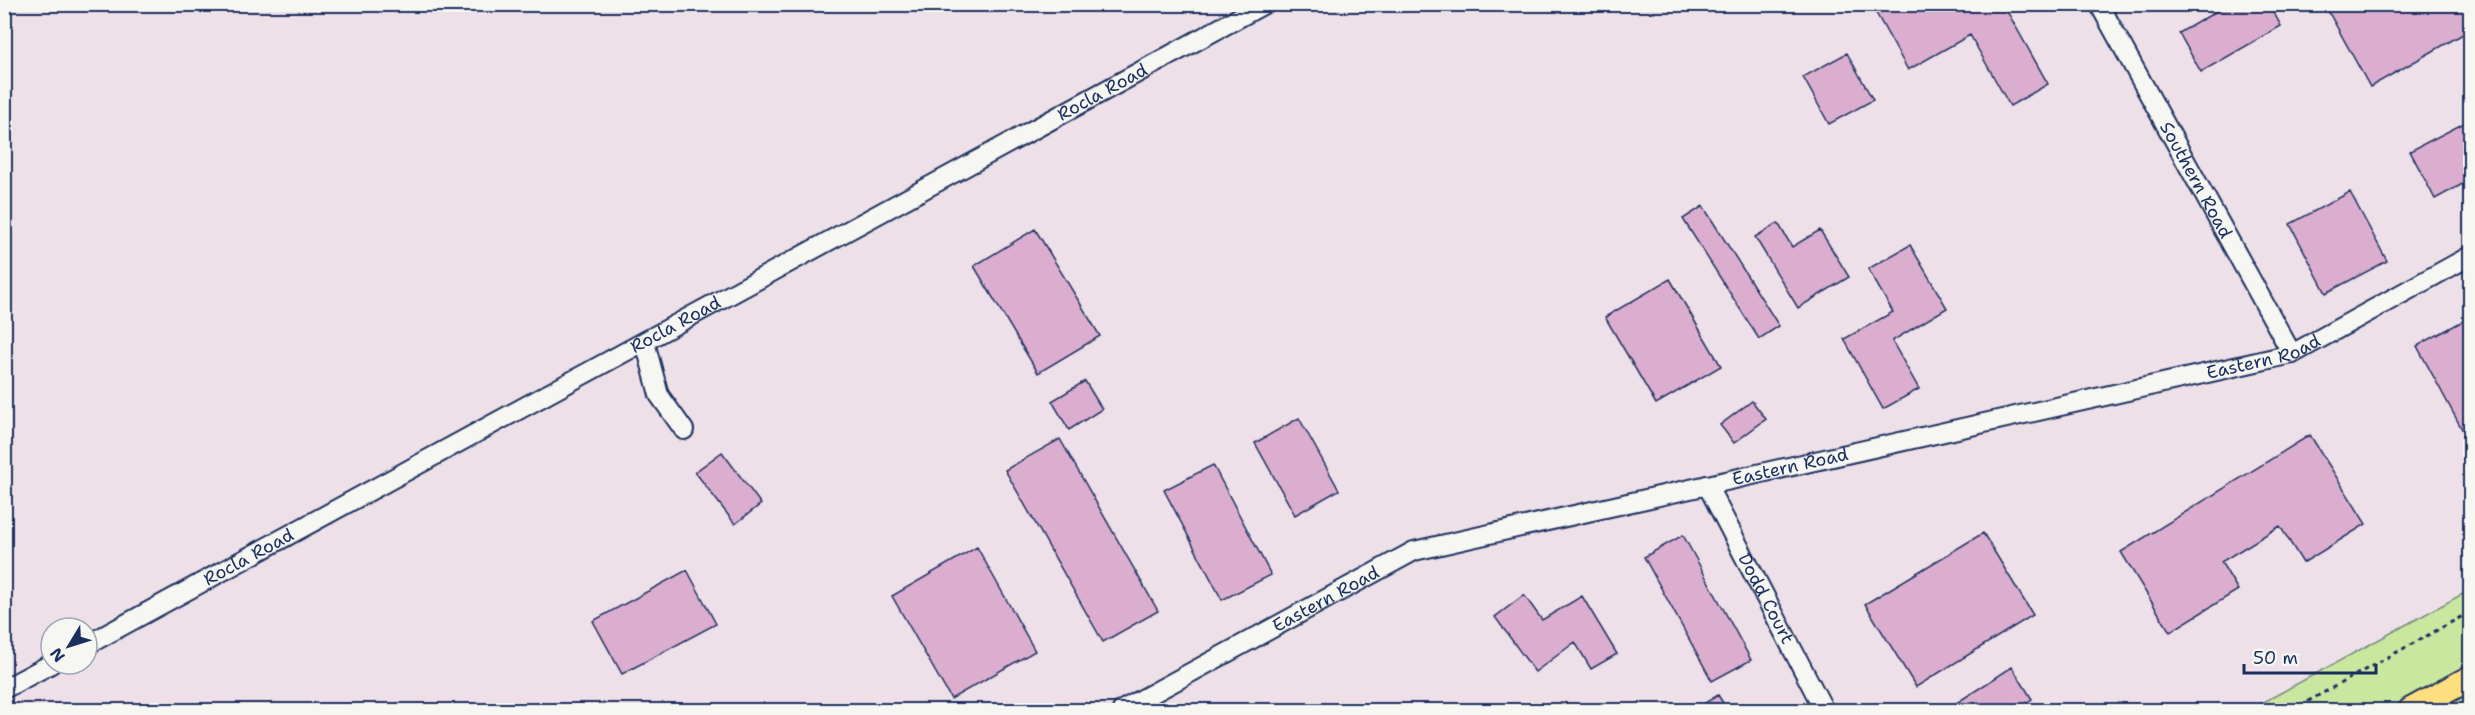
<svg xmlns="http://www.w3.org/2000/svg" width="2475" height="715" font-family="'Shantell Sans',sans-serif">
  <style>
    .green { fill: #c9e79f; stroke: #728b7e; stroke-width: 1.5 }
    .building { fill: #dbaed0; stroke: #1b2f5e; stroke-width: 1.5 }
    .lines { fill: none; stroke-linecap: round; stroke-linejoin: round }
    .minor-casing { stroke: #1b2f5e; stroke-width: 22 }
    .major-casing { stroke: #1b2f5e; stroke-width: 28 }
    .path { stroke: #1b2f5e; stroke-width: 3; stroke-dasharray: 4.5 4.5; stroke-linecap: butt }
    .minor { stroke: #f6f6f2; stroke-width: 18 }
    .major { stroke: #fedf80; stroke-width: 24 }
    .labels { text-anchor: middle; stroke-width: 5; stroke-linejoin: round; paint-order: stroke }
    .street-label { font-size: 18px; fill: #1b2f5e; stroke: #f6f6f2 }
  </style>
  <rect width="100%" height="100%" fill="#eee0e8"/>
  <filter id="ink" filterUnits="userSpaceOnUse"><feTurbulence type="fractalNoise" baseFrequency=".0167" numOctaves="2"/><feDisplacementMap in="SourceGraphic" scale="12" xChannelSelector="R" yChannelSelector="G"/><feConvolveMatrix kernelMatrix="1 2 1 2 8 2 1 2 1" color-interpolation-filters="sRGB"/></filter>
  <g filter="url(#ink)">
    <path class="green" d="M2470,590v120h-221z"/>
    <path class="building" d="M1871,4h132l45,80 -38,22 -40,-71 -62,35z
      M2229,4h40l12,22 -80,46 -22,-39z
      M2336,4h134v26l-100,57 -43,-78z
      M1847,53l26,47 -44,24 -26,-47z
      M2470,120v60l-35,19 -25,-48z
      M2350,192l37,69 -61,32 -36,-69z
      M1703,206l76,120 -20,13 -76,-120z
      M1778,223l14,24 28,-17 29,47 -51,31 -43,-71z
      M1035,229l65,107 -62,37 -64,-107z
      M1910,245l37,63 -55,33 27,48 -36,20 -39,-70 49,-27 -25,-43z
      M1670,279l51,87 -65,38 -51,-87z
      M2470,317v127l-53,-98z
      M1085,381l17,28 -33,21 -17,-29z
      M1752,401l14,18 -32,24 -14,-18z
      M1299,418l40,72 -44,25 -40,-72z
      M2310,435l56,89 -63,39 -23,-37 -59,36 17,28 -68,42 -49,-80z
      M1060,439l98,172 -55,31 -98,-172z
      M722,452l39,52 -26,20 -40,-52z
      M1213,465l58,110 -49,25 -58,-110z
      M1983,533l50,82 -117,72 -51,-83z
      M1683,535l68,125 -39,21 -68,-124z
      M977,547l58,104 -84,48 -59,-103z
      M687,570l29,54 -94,50 -29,-53z
      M1524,595l18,25 40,-24 35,58 -26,15 -16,-27 -40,30 -40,-55z
      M2012,667l20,32 -18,12h-70z
      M1718,695l10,16h-36z"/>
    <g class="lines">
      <g class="minor-casing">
        <g id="minor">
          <path id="s1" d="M2099,4l193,350"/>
          <path d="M645,342l14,53 25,35"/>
          <path id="s2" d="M1707,485l117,225"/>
          <path id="s3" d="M87,645l1177,-641"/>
          <path d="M4,689l47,-25"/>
          <path id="s4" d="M1122,710l292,-159 878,-197 178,-98"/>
        </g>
      </g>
      <g class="major-casing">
        <path id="major" d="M2411,710l59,-32"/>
      </g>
      <path class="path" d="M2292,710l178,-98"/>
      <use href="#minor" class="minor"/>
      <use href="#major" class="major"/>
    </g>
  </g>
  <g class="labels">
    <g class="street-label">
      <text dy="6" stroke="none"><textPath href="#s3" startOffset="1156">Rocla Road</textPath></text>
      <text dy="6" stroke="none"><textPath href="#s1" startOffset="201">Southern Road</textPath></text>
      <text dy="6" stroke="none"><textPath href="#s3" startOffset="670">Rocla Road</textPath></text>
      <text dy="6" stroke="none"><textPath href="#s4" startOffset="1204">Eastern Road</textPath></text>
      <text dy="6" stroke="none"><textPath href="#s4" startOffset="718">Eastern Road</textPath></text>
      <text dy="6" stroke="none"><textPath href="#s3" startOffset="184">Rocla Road</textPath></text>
      <text dy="6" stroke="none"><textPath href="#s2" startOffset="128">Dodd Court</textPath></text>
      <text dy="6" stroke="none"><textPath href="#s4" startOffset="232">Eastern Road</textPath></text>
    </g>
  </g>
  <rect width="2475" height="715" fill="none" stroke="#f6f6f2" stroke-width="24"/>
  <rect x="12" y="12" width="2451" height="691" fill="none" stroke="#1b2f5e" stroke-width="2" filter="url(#ink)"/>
  <g transform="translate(69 646) rotate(232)"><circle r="28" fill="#f6f6f2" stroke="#9ea6b7" stroke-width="1.5"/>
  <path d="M0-4.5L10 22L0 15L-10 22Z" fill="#1b2f5e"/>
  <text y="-9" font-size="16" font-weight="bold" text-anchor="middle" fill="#1b2f5e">N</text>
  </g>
  <path d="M2244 664v9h132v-9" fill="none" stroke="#1b2f5e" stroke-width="3"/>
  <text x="2253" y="664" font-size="18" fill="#1b2f5e" stroke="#f6f6f2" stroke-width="4.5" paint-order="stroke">50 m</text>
</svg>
